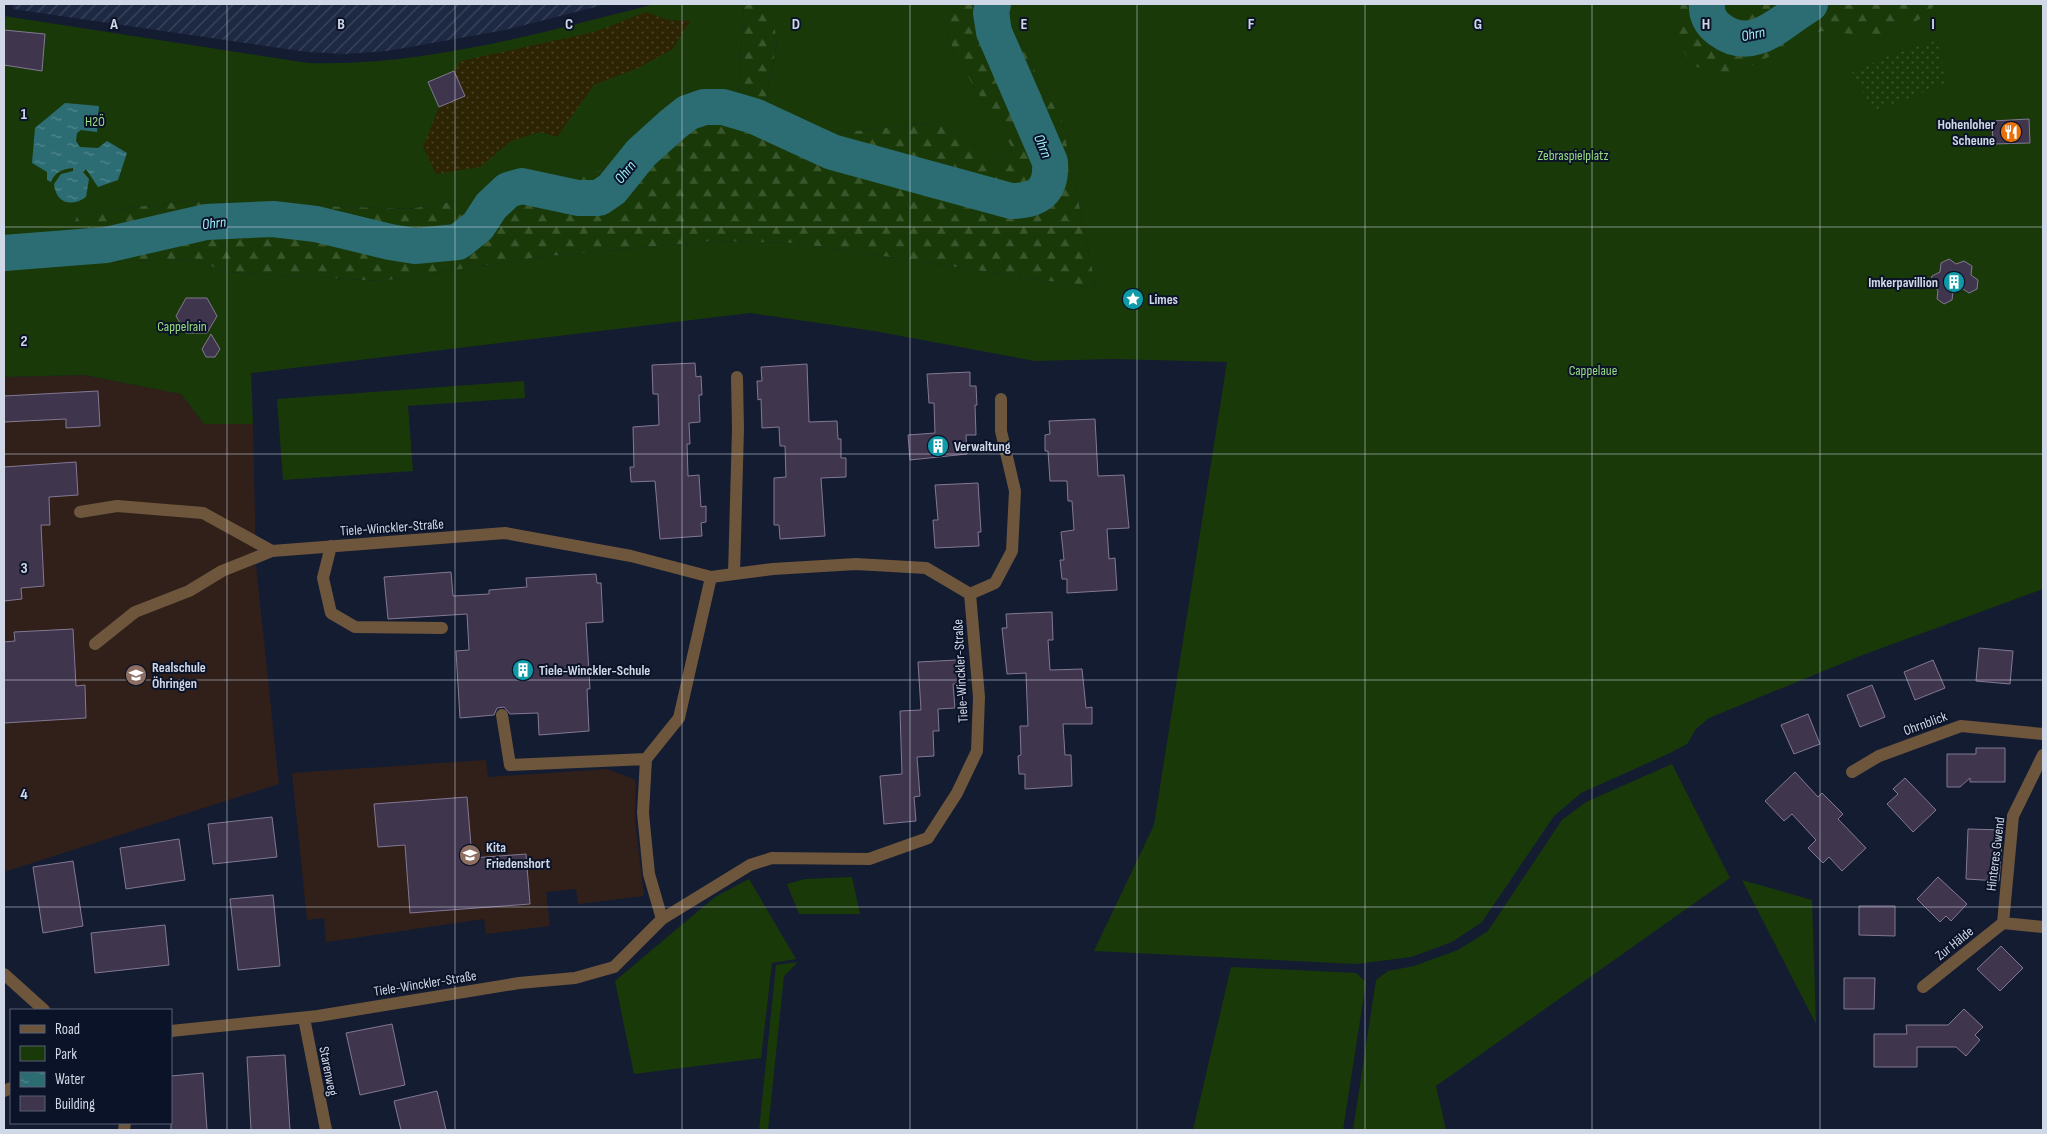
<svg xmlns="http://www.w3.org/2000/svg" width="2047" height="1134" font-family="'Sofia Sans Condensed',sans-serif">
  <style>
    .industrial { fill: url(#industrial-furrows) }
    .education { fill: #312019 }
    .green { fill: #193a08 }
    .forest { fill: url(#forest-firs) }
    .sand { fill: url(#sand-dots) }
    .garden { fill: url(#garden-dots) }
    .water { fill: url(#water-ripples) }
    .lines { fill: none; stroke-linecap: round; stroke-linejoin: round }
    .river { stroke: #2c6d74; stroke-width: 36 }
    .building { fill: #3f354d; stroke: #837894 }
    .minor { stroke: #6d563c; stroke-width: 12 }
    .grid { fill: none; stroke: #d0d7e6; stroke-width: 1; stroke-opacity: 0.55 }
    .labels { text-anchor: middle; stroke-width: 4; stroke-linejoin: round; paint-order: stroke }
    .park-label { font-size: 14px; fill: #99db7e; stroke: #0b1328 }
    .poi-label { font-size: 14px; font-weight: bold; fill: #d0d7e6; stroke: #0b1328; text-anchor: start }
    .street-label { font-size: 14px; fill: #d0d7e6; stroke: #0b1328 }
    .water-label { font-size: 15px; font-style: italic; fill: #9bf2fb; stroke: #0b1328 }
    .grid-label { font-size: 16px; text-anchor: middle; font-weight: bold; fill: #d0d7e6; stroke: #0b1328; stroke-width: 4; stroke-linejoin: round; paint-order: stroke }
  </style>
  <defs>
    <pattern id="industrial-furrows" width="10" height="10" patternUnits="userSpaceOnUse" patternTransform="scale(1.25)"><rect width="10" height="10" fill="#1d2842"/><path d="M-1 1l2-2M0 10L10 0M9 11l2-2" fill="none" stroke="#3d465d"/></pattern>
    <pattern id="forest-firs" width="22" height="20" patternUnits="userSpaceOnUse" patternTransform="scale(1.25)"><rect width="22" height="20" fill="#193a08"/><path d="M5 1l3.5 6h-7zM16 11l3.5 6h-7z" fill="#39562c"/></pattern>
    <pattern id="sand-dots" width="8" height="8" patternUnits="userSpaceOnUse" patternTransform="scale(1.25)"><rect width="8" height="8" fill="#2c2403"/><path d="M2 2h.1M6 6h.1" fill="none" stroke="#4a4328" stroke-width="1.8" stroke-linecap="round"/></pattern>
    <pattern id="garden-dots" width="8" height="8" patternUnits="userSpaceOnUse" patternTransform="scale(1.25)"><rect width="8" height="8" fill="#193a08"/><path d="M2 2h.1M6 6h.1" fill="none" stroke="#39562c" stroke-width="1.8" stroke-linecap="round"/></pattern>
    <pattern id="water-ripples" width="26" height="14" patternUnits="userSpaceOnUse" patternTransform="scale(1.25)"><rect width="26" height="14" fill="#2c6d74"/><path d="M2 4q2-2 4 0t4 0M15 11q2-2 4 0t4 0" fill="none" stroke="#53888e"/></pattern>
  </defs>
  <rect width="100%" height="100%" fill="#141c32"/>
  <path class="industrial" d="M13,4h594l-102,26 -118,21 -42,3 -38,-2 -294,-43z"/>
  <path class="education" d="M84,375l97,19 23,30h49l3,141 23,219 -275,88v-495z
    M486,760l2,17 119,-8 29,11 -1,41 9,75 -66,8 -2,-15 -30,3 4,34 -64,8 -2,-15 -158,23 -2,-24 -17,2 -15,-147z"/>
  <path class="green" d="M655,4h89l-6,91 -72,14 -60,61 -99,11 -49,20 -49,8 -224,-8 -107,13 -21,49 137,-4 32,13 156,9 157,-24 173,-16 84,2 300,45 -34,-167 -54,-101 8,-16h1027v585l-183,67 -151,62 -13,11 -9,15 -17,9 -89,40 -27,23 -72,106 -30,20 -41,15 -55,7 -262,-13 60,-126 73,-463 -114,-3 -78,2 -161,-30 -124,-18 -499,60 2,51h-49l-23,-30 -97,-19 -80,2v-361l304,47c116,4 235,-31 347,-59z
    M770,4h186l-11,21 10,31 58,93 -17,13 -58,-40 -110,12 -63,-28 12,-64z
    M524,381l1,17 -117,8 5,65 -130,9 -6,-81z
    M1672,764l58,114 -294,208 10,44h-93l23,-150 12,-9 26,-5 44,-16 30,-19 74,-111 24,-18z
    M852,877l8,37h-61l-12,-30 18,-5z
    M749,879l47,80 -24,4 -11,95 -127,16 -19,-93 100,-84z
    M1742,880l70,20 4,124z
    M798,962l-14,14 -16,154h-9l17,-165z
    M1231,967l125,6 10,9 -23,148h-150z"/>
  <path class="forest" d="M744,4h26l7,37 -12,65 63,28 110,-12 58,40 17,-13 -58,-93 -10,-31 11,-21h60l-8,16 54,101 34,167 -300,-45 -84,-2 -173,16 -157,24 -156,-9 -32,-13 -137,4 21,-49 107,-13 224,8 49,-8 49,-20 99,-11 60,-61 44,-26 28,12z
    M1676,4h47v14l15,5 24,-19h172l-5,11 -48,22 -60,-6 -93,46 -34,-11 -18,-24z"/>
  <path class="sand" d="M646,12l22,8 22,1 -17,28 -35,19 -44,17 -37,52 -17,-5 -29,9 -31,26 -44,7 -13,-27 16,-40 26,-11 -11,-25 7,-10 133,-29z"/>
  <path class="garden" d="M1937,40l9,43 -72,29 -22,-40 39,-17z"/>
  <path class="water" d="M65,103l34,3 -2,26 -16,-2 -4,3 -1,8 4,6 18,1 9,-7 20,12 -9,27 -20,7 -12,-18 -3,3 6,7 -3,18c-14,10 -30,7 -32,-13l7,-10 12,-3v-3c-11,1 -18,4 -22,14l-4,-2v-8l-15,-9 3,-35z"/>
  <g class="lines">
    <path class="river" d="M1707,4c-1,11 4,20 13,26 34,25 62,-10 90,-26
      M4,253l102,-8 100,-23 67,-3 43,5 74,18 25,4 43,-4 20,-16 13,-20 17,-16 14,-4 56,12h21l13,-9 29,-36 31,-28 15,-12 17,-6h19l31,9 78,36 179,49c27,0 41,-10 39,-39l-56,-130 -3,-19 2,-9"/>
  </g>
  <path class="building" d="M4,30l41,4 -3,37 -38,-6z
    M454,71l11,25 -26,11 -11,-25z
    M2029,119l1,24 -37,1 -1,-23z
    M1949,259l7,5 8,-3 8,5 -1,9 7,5 -1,9 -8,4 -15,-10 -2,17 -8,4 -7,-5 1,-9 -8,-6 2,-8 8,-4 1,-9z
    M186,298h21l10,18 -10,17h-21l-10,-17z
    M211,334l9,15 -5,8h-9l-4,-8z
    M695,363l1,14 5,-1 1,19h-3l1,27 -11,1 1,21h-3l1,32 11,-1 2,32 5,-1v16l-5,1 1,13 -42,3 -5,-58 -24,1 -1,-15h4l-1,-40 26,-2 -1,-31h-5l-1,-29z
    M807,364l2,58 28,-1 1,18h3v19h5v19l-25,1 4,58 -45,3 -1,-14h-5v-47l12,-1 -1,-31h-5l-1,-19 -17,1 -1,-29 -3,1 -1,-19h5l-1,-14z
    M970,372v14h6l1,19h-2l1,30h-10l1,19 -57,6 -2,-25 27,-2 -1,-30h-5l-2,-29z
    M98,391l2,35 -34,2v-9l-62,3v-26z
    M1095,419l3,57 26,-1 5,53 -22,1 2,30 6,-1 2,32 -50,3v-14h-5l-2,-19h4l-3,-28 13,-2 -2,-29h-4l-1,-20h-17l-2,-30h-3v-16l5,-1 -1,-13z
    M76,462l2,33 -29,2 1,28h-9l3,61 -23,2 1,11 -18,2v-134z
    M978,483l3,49h-3l1,14 -44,2 -2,-28h5l-3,-35z
    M451,572l2,24 36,-2v-4l38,-3 -1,-9 70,-4 1,9h4l2,39 -17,1 4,66h-3l2,42 -50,4 -1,-22 -28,1 -6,-7 -7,1 -3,7 -34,3 -4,-67 13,-1 -2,-36 -79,5 -4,-42z
    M1052,612l1,28h-5l2,30 32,-1 4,39 6,-1v17h-29l2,31h6l1,31 -47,3v-15h-6l-1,-18 3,-1 -1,-29h8l-2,-53 -19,1 -5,-46h5l-1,-14z
    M73,629l3,57 9,-1 1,33 -82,5v-81l11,-1 -1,-9z
    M1979,648l34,3 -3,33 -34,-3z
    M957,660l2,24h-6l2,24 -17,1 1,22h-6l1,25 -17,1 3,39 -6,1 2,24 -32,3 -4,-48 22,-2 -2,-63 21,-1 -3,-48z
    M1933,660l12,28 -30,12 -11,-28z
    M1872,685l13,32 -25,10 -13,-32z
    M1808,714l12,30 -26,10 -13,-29z
    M1976,748h29v34h-35v-4l-10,9h-13v-33h29z
    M1795,772l23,25 4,-4 21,21 -5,5 28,29 -24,23 -13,-14 -6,6 -15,-15 8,-8 -24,-26 -8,7 -19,-20z
    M1905,778l31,32 -23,22 -26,-28 11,-10 -5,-5z
    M467,797l5,61 54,-4 4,50 -120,9 -5,-68 -27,2 -4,-43z
    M272,817l5,40 -64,7 -5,-40z
    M1968,829l35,1 -4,51 -33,-2z
    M179,839l6,41 -59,9 -6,-41z
    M73,861l10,65 -40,7 -10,-66z
    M1938,877l29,27 -16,17 -5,-5 -6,6 -23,-23z
    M273,895l7,71 -42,4 -8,-71z
    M1859,906h36v30l-36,-1z
    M165,925l4,40 -74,8 -4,-40z
    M2001,946l22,22 -23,23 -23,-22z
    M1844,978h31l-1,31h-30z
    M1964,1009l19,18 -8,8 5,5 -14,16 -10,-9h-39v20h-43v-33h33l-1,-9h42z
    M392,1024l13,61 -45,10 -14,-62z
    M285,1055l5,75h-39l-4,-73z
    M203,1073l4,57h-36v-54z
    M437,1091l9,39h-45l-7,-29z"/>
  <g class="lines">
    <path class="minor" d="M80,512l37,-6 86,7 69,38
      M331,546l-8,32 8,35 24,14 87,1
      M734,574l4,-145 -1,-52
      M970,594l25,-11 17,-32 3,-60 -14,-60v-32
      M95,644l40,-32 54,-21 33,-20 50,-20 233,-18 126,23 80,21 62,-8 83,-5 70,4 44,26
      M502,715l8,50 136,-6
      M1852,772l27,-16 82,-30 82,8
      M662,919l-13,-45 -6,-61 3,-54 33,-41 32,-141
      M2003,923l10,-107 30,-61
      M2003,923l40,4
      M4,974l40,36
      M1923,987l80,-64
      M304,1018l22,112
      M171,1031l147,-15 201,-33 56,-5 39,-11 48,-48 88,-54 22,-7 97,1 59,-21 29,-45 20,-42 2,-54 -9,-103
      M4,1091l7,-3
      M124,1130l1,-7"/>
  </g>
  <path class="grid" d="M227,4v1126M455,4v1126M682,4v1126M910,4v1126M1137,4v1126M1365,4v1126M1592,4v1126M1820,4v1126M4,227h2039M4,454h2039M4,680h2039M4,907h2039"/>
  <defs>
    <g id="restaurant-disc" transform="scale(1.125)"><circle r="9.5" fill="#e8710a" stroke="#0b1328"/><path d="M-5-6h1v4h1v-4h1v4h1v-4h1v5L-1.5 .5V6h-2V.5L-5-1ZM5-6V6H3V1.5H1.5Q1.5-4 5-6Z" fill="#fff"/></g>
    <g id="building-disc" transform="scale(1.125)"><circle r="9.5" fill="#0f9aa8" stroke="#0b1328"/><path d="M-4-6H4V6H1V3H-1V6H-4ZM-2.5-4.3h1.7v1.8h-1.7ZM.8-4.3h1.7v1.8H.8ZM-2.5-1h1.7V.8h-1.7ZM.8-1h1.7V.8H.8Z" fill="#fff"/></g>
    <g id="sight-disc" transform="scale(1.125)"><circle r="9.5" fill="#0f9aa8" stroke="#0b1328"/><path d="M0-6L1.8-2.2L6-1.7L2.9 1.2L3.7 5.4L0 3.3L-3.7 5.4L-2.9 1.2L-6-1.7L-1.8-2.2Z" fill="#fff"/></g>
    <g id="school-disc" transform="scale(1.125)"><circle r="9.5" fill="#8d6e63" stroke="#0b1328"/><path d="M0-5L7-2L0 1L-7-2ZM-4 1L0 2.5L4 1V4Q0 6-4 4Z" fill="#fff"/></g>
  </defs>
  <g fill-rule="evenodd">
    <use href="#restaurant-disc" x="2011" y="132"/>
    <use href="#building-disc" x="1954" y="282"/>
    <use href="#sight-disc" x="1133" y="299"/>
    <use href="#building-disc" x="938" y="446"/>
    <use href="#building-disc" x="523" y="670"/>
    <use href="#school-disc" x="136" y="675"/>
    <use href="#school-disc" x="470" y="855"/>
  </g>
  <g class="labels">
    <g class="park-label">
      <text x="95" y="126">H2Ö</text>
      <text x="1573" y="160">Zebraspielplatz</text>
      <text x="182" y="331">Cappelrain</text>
      <text x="1593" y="375">Cappelaue</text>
    </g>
    <g class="poi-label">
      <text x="1995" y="129" text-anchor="end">Hohenloher<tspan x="1995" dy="16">Scheune</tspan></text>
      <text x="1938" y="287" text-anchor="end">Imkerpavillion</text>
      <text x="1149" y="304">Limes</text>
      <text x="954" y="451">Verwaltung</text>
      <text x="152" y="672">Realschule<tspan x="152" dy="16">Öhringen</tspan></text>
      <text x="539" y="675">Tiele-Winckler-Schule</text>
      <text x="486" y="852">Kita<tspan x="486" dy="16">Friedenshort</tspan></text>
    </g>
    <g class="street-label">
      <text transform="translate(392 527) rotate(-4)" y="5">Tiele-Winckler-Straße</text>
      <text transform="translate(960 671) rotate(-93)" y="5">Tiele-Winckler-Straße</text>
      <text transform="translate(1925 723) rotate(-20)" y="5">Ohrnblick</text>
      <text transform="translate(1995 854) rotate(-83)" y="5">Hinteres Gwend</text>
      <text transform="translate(1954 943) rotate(-39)" y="5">Zur Hälde</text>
      <text transform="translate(425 983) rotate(-9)" y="5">Tiele-Winckler-Straße</text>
      <text transform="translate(329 1071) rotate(79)" y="5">Starenweg</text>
    </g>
    <g class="water-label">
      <text transform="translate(1753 34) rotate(-11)" y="5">Ohrn</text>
      <text transform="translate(1043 146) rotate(68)" y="5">Ohrn</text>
      <text transform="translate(625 172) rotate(-51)" y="5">Ohrn</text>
      <text transform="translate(214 223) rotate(-6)" y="5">Ohrn</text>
    </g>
  </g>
  <g class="grid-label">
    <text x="114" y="29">A</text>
    <text x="341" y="29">B</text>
    <text x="569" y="29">C</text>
    <text x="796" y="29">D</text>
    <text x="1024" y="29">E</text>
    <text x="1251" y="29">F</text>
    <text x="1478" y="29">G</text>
    <text x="1706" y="29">H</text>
    <text x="1933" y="29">I</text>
    <text x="24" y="119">1</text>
    <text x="24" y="346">2</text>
    <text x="24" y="573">3</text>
    <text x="24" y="799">4</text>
  </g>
  <rect width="2047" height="1134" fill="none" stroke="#d0d7e6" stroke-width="10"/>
  <rect x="10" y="1009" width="162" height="115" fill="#0b1328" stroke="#5a6174"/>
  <rect x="20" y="1025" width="25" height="8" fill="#6d563c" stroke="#5a6174"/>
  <text x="55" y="1034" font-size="15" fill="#d0d7e6">Road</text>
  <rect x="20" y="1046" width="25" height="15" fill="#193a08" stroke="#5a6174"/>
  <text x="55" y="1059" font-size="15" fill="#d0d7e6">Park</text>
  <rect x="20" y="1072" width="25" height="15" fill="url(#water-ripples)" stroke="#5a6174"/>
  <text x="55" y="1084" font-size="15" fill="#d0d7e6">Water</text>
  <rect x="20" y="1096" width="25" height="15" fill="#3f354d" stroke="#5a6174"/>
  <text x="55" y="1109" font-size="15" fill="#d0d7e6">Building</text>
</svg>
